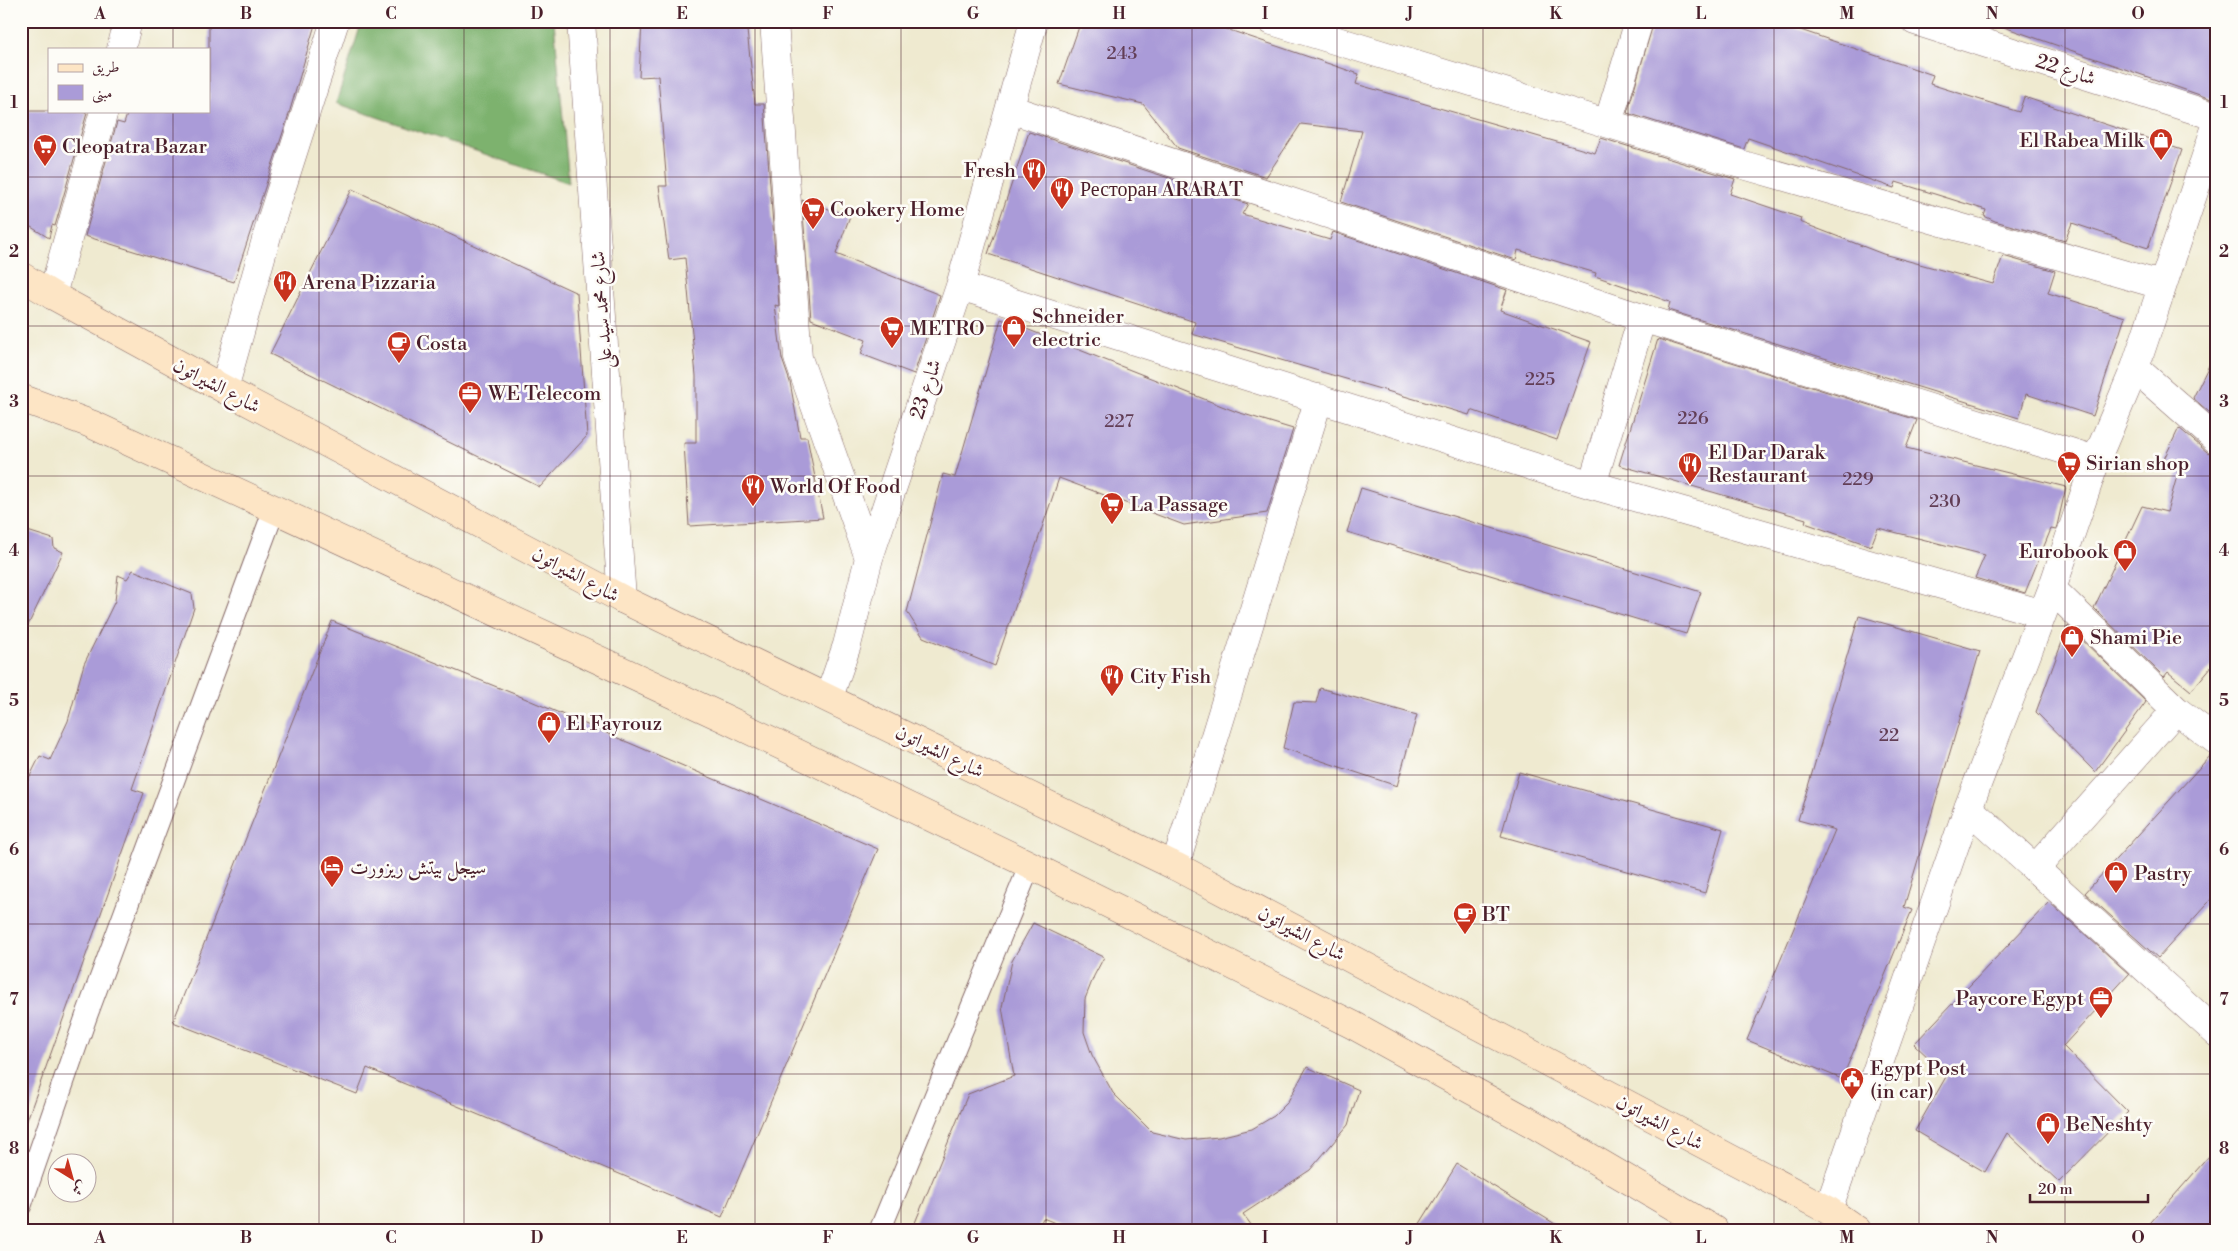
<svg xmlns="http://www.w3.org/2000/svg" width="2238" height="1251" font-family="'Libre Bodoni',Amiri,serif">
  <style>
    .forest { fill: #7db26e; stroke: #64684c }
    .building { fill: #aa9bd8 }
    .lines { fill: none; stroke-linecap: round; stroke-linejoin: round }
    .lane-casing { stroke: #846665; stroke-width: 23 }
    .street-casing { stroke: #846665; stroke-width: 29 }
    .secondary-casing { stroke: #846665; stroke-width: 29 }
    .lane { stroke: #fff; stroke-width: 21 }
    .street { stroke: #fff; stroke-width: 28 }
    .secondary { stroke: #fde5c5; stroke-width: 28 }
    .grid { fill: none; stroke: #4a1f2b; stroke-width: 1; stroke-opacity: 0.55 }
    .labels { text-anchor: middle; stroke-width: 5; stroke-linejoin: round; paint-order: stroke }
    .number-label { font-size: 18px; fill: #623e56 }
    .street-label { font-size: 20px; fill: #4a1f2b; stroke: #fdfcf7 }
    .poi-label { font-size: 20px; fill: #4a1f2b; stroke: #fdfcf7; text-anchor: start }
    .neatline { fill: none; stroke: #4a1f2b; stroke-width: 2 }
    .grid-label { font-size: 16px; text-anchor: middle; font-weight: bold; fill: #4a1f2b }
  </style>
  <rect width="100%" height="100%" fill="#fdfcf7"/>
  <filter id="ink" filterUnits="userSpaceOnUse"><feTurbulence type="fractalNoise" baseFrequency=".02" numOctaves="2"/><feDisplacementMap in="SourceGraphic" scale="10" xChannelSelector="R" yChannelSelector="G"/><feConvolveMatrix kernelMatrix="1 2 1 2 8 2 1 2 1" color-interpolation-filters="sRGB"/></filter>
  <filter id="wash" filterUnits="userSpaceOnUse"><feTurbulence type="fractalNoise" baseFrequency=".0096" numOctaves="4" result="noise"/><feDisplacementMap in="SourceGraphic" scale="20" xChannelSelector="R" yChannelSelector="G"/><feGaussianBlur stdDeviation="1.12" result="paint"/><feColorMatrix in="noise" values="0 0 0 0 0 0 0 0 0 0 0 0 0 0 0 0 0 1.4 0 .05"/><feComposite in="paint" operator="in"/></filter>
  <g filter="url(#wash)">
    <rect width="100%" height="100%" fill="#efead0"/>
    <path class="forest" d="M362,21h192l15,162 -233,-80z"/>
    <g id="blocks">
      <path class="building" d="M209,21h107l-28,96 -54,165 -149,-46 32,-114 7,2 4,-13h81z
        M642,21h104l9,83h9l15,202 -4,-1 7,54 8,23 10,55h7l16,81 -134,8 -5,-83h12v-67l-11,-118 -16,2 -10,-74h8l-9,-110 -19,1z
        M1081,21h122l156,53 -3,10 239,69 6,-15 134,41 -5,15 71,24 -1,4 83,32 110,30 10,-28 52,15 -7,22 77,24 -32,99 -67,-22 -7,24 -351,-108 2,-8 -75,-26 1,-3 -78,-23 -2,10 -175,-58 21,-71 -61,-7 -35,53 -88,-29 -35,-44 -84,-20z
        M1654,21h120l159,54 -3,9 89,28 5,-15 158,53 -34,98 -76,-25 -7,18 -70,-20 -11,-5 2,-6 -90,-28 -2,6 -146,-50 -4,11 -117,-36z
        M2001,21h216v80l-216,-75z
        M21,111h58l8,2 -32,113 -3,-1 -3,13 -28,-17z
        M1029,132l219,72 -6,10 88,26 3,-8 174,58 -7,20 91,32 -34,98 -86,-30 -2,5 -277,-81 3,-12 -207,-68z
        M352,189l225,104 10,143 -47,51 -270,-133z
        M802,200l48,16 -14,38 104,41 -26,79 -53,-20 5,-14 -55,-21z
        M1001,319l236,93 56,17 -26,84 -83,12 -125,-47 -64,188 -72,-29 -16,-25 36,-138 12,3z
        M1658,339l259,81 -11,28 160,39 -10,43 -5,-1 -26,64 -50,-15 10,-23 -107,-27 -7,18 -66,-23 1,-4 -187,-54z
        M2217,349v70l-24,-21z
        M2179,428l28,24 10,3v205l-26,31 -23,-19 -4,5 -70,-69 48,-102 25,6 12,-43 -17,-6z
        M1361,488l340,104 -15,42 -339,-102z
        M21,529l32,10 1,9 9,4 -42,88z
        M133,570l59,24 2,14 -62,181 12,4 -118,330 -5,-1v-328l19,-38 10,4 18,-39 16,-57 31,-63 3,-26 9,4z
        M1859,616l121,35 -76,256 8,3 -70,169 -95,-39 88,-210 -37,-10z
        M332,621l185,74 361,154 -156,368 -355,-149 -10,26 -184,-72z
        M2068,626l78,76 -51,70 -59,-60z
        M1320,688l97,27 -20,71 -114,-38 11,-46 22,1z
        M2211,755l6,1v137l-59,65 -73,-65z
        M1519,772l204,57 -18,64 -204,-57z
        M2049,902l80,72 -66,72 65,66 -69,70 -52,-49 -22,39 -70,-41 32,-56 -33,-31z
        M1033,923l71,34 -10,19 -9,23 -1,33 8,23 21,38 39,39 34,8 33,-3 33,-8 22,-13 13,-13 20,-36 52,23 -11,35 -38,45 -67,44 12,16h-183l-29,-12 -5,12h-126l56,-136 46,-18 -12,-69 10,-46z
        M2217,1147v83h-73z
        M1457,1164l108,66h-149z"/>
    </g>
  </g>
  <g filter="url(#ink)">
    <use href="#blocks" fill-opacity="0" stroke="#846665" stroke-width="1"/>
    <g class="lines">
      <g class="lane-casing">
        <path id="lane" d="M21,1205l65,-188 188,-507
          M880,1230l150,-365"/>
      </g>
      <g class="street-casing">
        <path id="street" d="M581,21l41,578
          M774,21l24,337 71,200
          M1272,21l468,143 421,121
          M1915,21l302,96
          M121,49l7,-28
          M1010,109l632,209 454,142
          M1608,123l31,-102
          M960,286l632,199 448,128
          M52,295l52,-184
          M2135,368l82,72
          M224,389l48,-171 63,-197
          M1592,485l50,-167
          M2052,589l124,121 41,31
          M829,697l18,-52 22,-87 91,-272 74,-265
          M1968,808l249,225
          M1175,866l144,-468
          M2035,869l141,-159
          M1828,1210l140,-402 84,-219 44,-129 39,-92 82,-245"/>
      </g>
      <g class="secondary-casing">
        <path id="secondary" d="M21,276l31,19 172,94 398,210 553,267 653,344 29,20
          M21,398l70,26 633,294 306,147 323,160 182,100 179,105"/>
      </g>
      <use href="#lane" class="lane"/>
      <use href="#street" class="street"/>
      <use href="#secondary" class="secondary"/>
    </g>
  </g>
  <path class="grid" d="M173,21v28M319,21v1209M464,21v1209M610,21v1209M755,21v1209M901,21v1209M1046,21v1209M1192,21v1209M1337,21v1209M1483,21v1209M1628,21v1209M1774,21v1209M1919,21v1209M2065,21v1209M173,111v1119M21,177h2196M21,326h2196M21,476h2196M21,626h2196M21,775h2196M21,924h2196M21,1074h2196"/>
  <defs>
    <g id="shop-pin" transform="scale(1.25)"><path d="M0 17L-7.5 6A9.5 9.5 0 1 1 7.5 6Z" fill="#c8321e" stroke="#fdfcf7"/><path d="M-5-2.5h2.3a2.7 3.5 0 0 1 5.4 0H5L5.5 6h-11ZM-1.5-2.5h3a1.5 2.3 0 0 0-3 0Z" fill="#fff"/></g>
    <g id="supermarket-pin" transform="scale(1.25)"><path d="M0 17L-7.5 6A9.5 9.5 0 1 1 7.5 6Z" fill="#c8321e" stroke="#fdfcf7"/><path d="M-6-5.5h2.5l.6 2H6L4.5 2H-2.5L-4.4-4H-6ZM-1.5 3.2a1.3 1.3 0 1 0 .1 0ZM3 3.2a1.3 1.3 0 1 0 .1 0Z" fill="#fff"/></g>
    <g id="restaurant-pin" transform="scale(1.25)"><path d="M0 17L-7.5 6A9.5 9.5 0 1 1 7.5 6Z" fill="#c8321e" stroke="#fdfcf7"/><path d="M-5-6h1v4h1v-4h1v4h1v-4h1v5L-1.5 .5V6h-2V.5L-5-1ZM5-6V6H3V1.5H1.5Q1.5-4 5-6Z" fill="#fff"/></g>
    <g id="cafe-pin" transform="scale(1.25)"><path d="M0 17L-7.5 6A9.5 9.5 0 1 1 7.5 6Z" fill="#c8321e" stroke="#fdfcf7"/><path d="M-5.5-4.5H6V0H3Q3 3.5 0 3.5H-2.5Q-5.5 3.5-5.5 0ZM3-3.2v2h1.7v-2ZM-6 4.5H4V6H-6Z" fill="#fff"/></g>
    <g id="office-pin" transform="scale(1.25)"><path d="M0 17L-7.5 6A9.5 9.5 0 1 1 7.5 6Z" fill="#c8321e" stroke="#fdfcf7"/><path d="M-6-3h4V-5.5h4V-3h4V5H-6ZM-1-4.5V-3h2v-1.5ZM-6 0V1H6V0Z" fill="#fff"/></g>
    <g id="hotel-pin" transform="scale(1.25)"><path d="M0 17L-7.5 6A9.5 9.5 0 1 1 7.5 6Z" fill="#c8321e" stroke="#fdfcf7"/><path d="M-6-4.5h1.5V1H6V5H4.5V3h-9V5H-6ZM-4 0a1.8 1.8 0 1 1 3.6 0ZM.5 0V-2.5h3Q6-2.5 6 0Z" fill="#fff"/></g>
    <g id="civic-pin" transform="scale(1.25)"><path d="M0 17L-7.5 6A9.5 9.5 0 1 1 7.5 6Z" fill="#c8321e" stroke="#fdfcf7"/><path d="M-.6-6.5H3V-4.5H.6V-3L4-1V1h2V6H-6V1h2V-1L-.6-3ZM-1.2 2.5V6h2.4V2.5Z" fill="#fff"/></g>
  </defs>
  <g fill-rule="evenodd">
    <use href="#shop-pin" x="2161" y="140"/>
    <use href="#supermarket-pin" x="45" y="146"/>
    <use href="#restaurant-pin" x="1034" y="170"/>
    <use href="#restaurant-pin" x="1062" y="189"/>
    <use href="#supermarket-pin" x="813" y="209"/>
    <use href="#restaurant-pin" x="285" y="282"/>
    <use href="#shop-pin" x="1014" y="327"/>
    <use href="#supermarket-pin" x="892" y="328"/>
    <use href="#cafe-pin" x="399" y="343"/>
    <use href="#office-pin" x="470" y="393"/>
    <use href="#supermarket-pin" x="2069" y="463"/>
    <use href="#restaurant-pin" x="1690" y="464"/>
    <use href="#restaurant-pin" x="753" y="486"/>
    <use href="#supermarket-pin" x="1112" y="504"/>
    <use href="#shop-pin" x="2125" y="551"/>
    <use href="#shop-pin" x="2072" y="637"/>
    <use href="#restaurant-pin" x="1112" y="676"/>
    <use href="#shop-pin" x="549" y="723"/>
    <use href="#hotel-pin" x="332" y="867"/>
    <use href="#shop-pin" x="2116" y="873"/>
    <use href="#cafe-pin" x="1465" y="914"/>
    <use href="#office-pin" x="2101" y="998"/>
    <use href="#civic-pin" x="1852" y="1079"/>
    <use href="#shop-pin" x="2048" y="1124"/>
  </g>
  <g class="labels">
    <g class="number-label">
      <text x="1122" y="59">243</text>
      <text x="1540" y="385">225</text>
      <text x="1693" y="424">226</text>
      <text x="1119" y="427">227</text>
      <text x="1858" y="485">229</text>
      <text x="1945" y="507">230</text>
      <text x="1889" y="741">22</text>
    </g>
    <g class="street-label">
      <text transform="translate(2066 69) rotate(18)" y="7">شارع 22</text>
      <text transform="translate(601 310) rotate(-94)" y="7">شارع محمد سيد على</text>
      <text transform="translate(217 385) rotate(28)" y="7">شارع الشيراتون</text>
      <text transform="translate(925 389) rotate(-72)" y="7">شارع 23</text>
      <text transform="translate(576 574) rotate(28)" y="7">شارع الشيراتون</text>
      <text transform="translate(940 751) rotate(26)" y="7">شارع الشيراتون</text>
      <text transform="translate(1302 933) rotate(28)" y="7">شارع الشيراتون</text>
      <text transform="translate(1660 1122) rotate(28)" y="7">شارع الشيراتون</text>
    </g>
    <g class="poi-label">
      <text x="2144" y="147" text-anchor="end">El Rabea Milk</text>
      <text x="62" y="153">Cleopatra Bazar</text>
      <text x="1016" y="177" text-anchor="end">Fresh</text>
      <text x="1080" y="196">Ресторан ARARAT</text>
      <text x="830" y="216">Cookery Home</text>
      <text x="302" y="289">Arena Pizzaria</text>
      <text x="1032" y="323">Schneider<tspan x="1032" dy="23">electric</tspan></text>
      <text x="910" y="335">METRO</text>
      <text x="416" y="350">Costa</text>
      <text x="488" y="400">WE Telecom</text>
      <text x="1708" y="459">El Dar Darak<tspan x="1708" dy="23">Restaurant</tspan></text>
      <text x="2086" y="470">Sirian shop</text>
      <text x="770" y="493">World Of Food</text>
      <text x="1130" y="511">La Passage</text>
      <text x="2108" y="558" text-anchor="end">Eurobook</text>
      <text x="2090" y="644">Shami Pie</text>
      <text x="1130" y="683">City Fish</text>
      <text x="566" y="730">El Fayrouz</text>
      <text x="350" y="874">سيجل بيتش ريزورت</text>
      <text x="2134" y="880">Pastry</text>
      <text x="1482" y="921">BT</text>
      <text x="2084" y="1005" text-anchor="end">Paycore Egypt</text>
      <text x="1870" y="1075">Egypt Post<tspan x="1870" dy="23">(in car)</tspan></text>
      <text x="2066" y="1131">BeNeshty</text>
    </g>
  </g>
  <rect width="2238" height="1251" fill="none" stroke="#fdfcf7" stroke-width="55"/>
  <rect x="48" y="48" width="162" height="65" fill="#fdfcf7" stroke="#b5a4a5"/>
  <rect x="58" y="64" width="25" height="8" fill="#fde5c5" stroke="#b5a4a5"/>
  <text x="92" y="72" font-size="15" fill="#4a1f2b">طريق</text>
  <rect x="58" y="85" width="25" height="15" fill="#aa9bd8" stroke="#b5a4a5"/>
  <text x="92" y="98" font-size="15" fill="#4a1f2b">مبنى</text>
  <g transform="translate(72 1178) rotate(143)"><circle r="24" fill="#fdfcf7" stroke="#b5a4a5"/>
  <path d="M0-4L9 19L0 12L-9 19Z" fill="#c8321e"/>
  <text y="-8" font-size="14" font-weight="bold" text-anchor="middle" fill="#4a1f2b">ش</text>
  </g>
  <path d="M2030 1194v8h118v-8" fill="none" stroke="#4a1f2b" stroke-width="2.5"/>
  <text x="2038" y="1194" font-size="15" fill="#4a1f2b" stroke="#fdfcf7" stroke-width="4" paint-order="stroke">20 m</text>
  <rect x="28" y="28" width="2182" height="1196" class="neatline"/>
  <g class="grid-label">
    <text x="100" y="19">A</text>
    <text x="246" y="19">B</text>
    <text x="391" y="19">C</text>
    <text x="537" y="19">D</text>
    <text x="682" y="19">E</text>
    <text x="828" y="19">F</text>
    <text x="973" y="19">G</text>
    <text x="1119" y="19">H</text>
    <text x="1265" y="19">I</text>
    <text x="1410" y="19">J</text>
    <text x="1556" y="19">K</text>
    <text x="1701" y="19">L</text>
    <text x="1847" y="19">M</text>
    <text x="1992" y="19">N</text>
    <text x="2138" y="19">O</text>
    <text x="14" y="108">1</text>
    <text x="2224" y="108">1</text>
    <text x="14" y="257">2</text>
    <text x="2224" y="257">2</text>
    <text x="14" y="407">3</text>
    <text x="2224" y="407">3</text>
    <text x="14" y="556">4</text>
    <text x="2224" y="556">4</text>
    <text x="14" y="706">5</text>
    <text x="2224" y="706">5</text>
    <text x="14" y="855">6</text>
    <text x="2224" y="855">6</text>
    <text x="14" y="1005">7</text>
    <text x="2224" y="1005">7</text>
    <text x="14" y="1154">8</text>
    <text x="2224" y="1154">8</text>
    <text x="100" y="1243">A</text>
    <text x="246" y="1243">B</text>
    <text x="391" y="1243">C</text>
    <text x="537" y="1243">D</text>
    <text x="682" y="1243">E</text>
    <text x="828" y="1243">F</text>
    <text x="973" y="1243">G</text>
    <text x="1119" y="1243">H</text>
    <text x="1265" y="1243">I</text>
    <text x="1410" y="1243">J</text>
    <text x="1556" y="1243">K</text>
    <text x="1701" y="1243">L</text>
    <text x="1847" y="1243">M</text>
    <text x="1992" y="1243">N</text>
    <text x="2138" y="1243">O</text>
  </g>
</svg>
